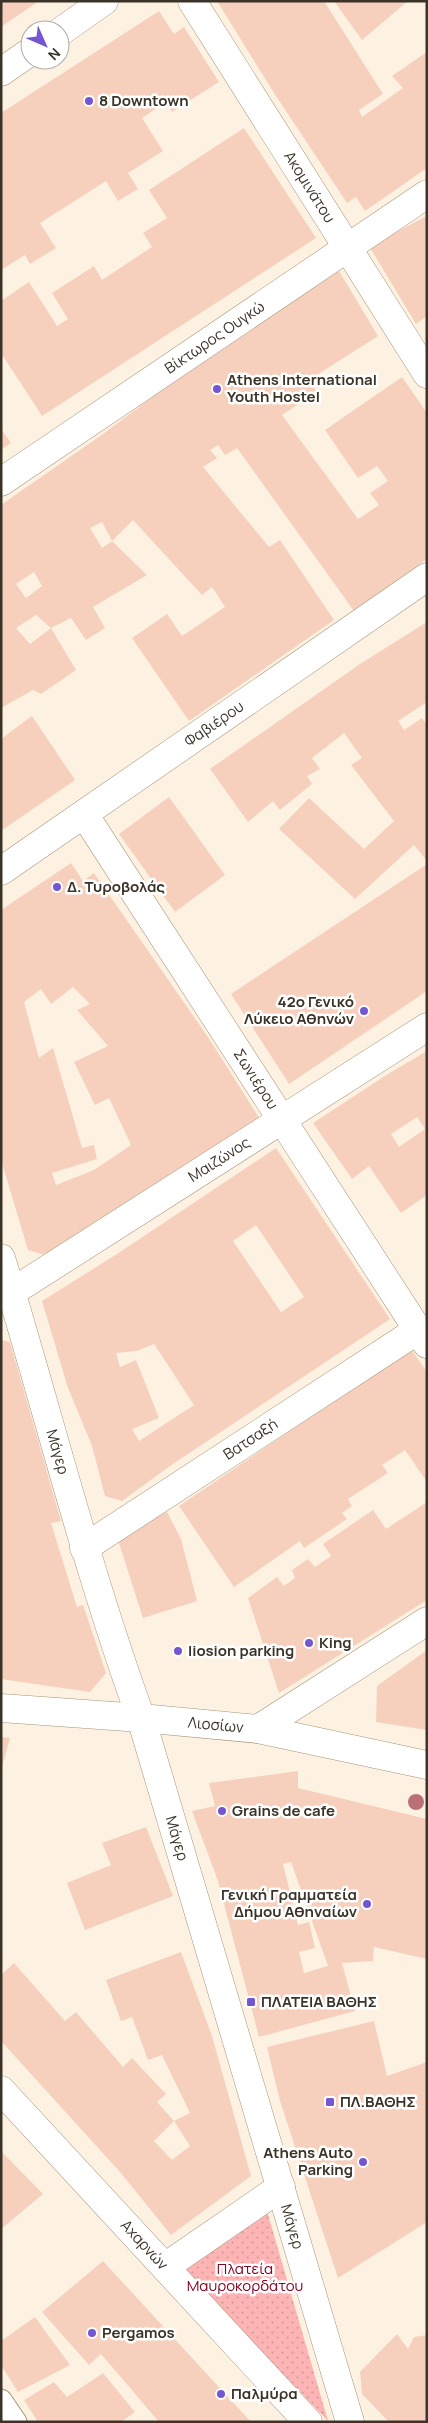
<svg xmlns="http://www.w3.org/2000/svg" width="428" height="2423" font-family="Manrope,sans-serif">
  <style>
    .green { fill: url(#green-dots) }
    .building { fill: #f6d0bd; fill-rule: evenodd }
    .lines { fill: none; stroke-linecap: round; stroke-linejoin: round }
    .pedestrian-casing { stroke: #a6957b; stroke-width: 23 }
    .minor-casing { stroke: #a6957b; stroke-width: 29 }
    .tertiary-casing { stroke: #a6957b; stroke-width: 29 }
    .secondary-casing { stroke: #a6957b; stroke-width: 29 }
    .primary-casing { stroke: #a6957b; stroke-width: 29 }
    .pedestrian { stroke: #fff; stroke-width: 21 }
    .minor { stroke: #fff; stroke-width: 28 }
    .tertiary { stroke: #fff; stroke-width: 28 }
    .secondary { stroke: #fff; stroke-width: 28 }
    .primary { stroke: #fff; stroke-width: 28 }
    .tree { fill: #bb7078 }
    .poi-dot { fill: #7456d0; stroke: #fff; stroke-width: 2 }
    .labels { text-anchor: middle; stroke-width: 5; stroke-linejoin: round; paint-order: stroke }
    .poi-label { font-size: 15px; font-weight: bold; fill: #3a3328; stroke: #fff; text-anchor: start }
    .street-label { font-size: 15px; fill: #3a3328; stroke: #fff }
    .park-label { font-size: 15px; fill: #850522; stroke: #fff }
  </style>
  <defs>
    <pattern id="green-dots" width="8" height="8" patternUnits="userSpaceOnUse" patternTransform="scale(1.25)"><rect width="8" height="8" fill="#fdb4b4"/><path d="M2 2h.1M6 6h.1" fill="none" stroke="#da9b9b" stroke-width="1.8" stroke-linecap="round"/></pattern>
  </defs>
  <rect width="100%" height="100%" fill="#fdf2e1"/>
  <path class="green" d="M267,2211l61,210 -144,-151z"/>
  <path class="building" d="M1,1h38l-38,26z
    M217,1h107l59,93 -24,16 3,7 41,-29 -11,-12 35,-24v116l-62,43 -9,-14 -9,6 -73,-110z
    M334,1h74l-46,39z
    M159,11l15,23 10,-7 35,55 -47,30 -6,-10 -24,16 21,33 -35,22 10,16 -20,12 -12,-20 -66,42 16,25 -26,16 -5,-9 -24,15v-157z
    M244,128l72,110 -274,178 -41,-63v-52l28,-19 28,44 11,-7 -16,-26 42,-27 8,14 50,-33 -9,-14 24,-15 -18,-28z
    M427,216v100l-11,8 -47,-78z
    M339,271l39,65 -69,44 8,12 -35,23 76,104 21,-14 -9,-12 18,-12 -11,-15 -19,12 -33,-48 77,-53 25,36v146l-73,52 -117,-163 -12,7 -7,-10 -8,5 7,8 -14,9 66,80 11,-7 54,80 -145,101 -57,-83 35,-24 15,22 43,-29 -13,-20 -10,8 -69,-75 -21,21 -10,-19 -12,6 12,20 10,-7 35,34 -54,32 12,21 -19,12 -15,-22 -20,10 -15,-13 -20,13 14,16 21,-16 25,42 -35,24 -8,-4 -32,18v-203l102,-71 64,-48zM34,572l8,14 -16,12 -10,-14z
    M1,429l10,14 -10,7z
    M427,622v80l-29,19 6,9 18,-12 5,7v136l-13,-16 -59,54 -76,-70 30,-31 55,51 30,-28 -43,-56 11,-7 -18,-25 -32,25 8,11 -13,7 5,8 -32,26 -7,-9 -25,21 -38,-53 150,-105z
    M32,716l43,64 -74,51v-92z
    M169,797l56,78 -50,37 -56,-78z
    M71,863l12,18 11,-8 116,167 51,81 -213,135 -20,-6 -27,-90v-250zM73,987l17,17 -13,6 31,36 -34,16 21,43 14,-7 22,47 -37,25 -38,15 -4,-12 45,-14 -3,-14 -12,3 -29,-100 -14,10 -15,-56 17,-13 10,15z
    M427,864v127l-138,93 -58,-90z
    M427,1051v144l-26,18 -32,-47 -17,13 -39,-56 75,-49zM417,1117l8,12 -26,18 -8,-13z
    M276,1148l114,171 -220,147 -48,35 -17,-5 -13,-50 -24,-58 -26,-87 75,-47zM256,1225l48,72 -23,15 -48,-71zM154,1344l40,61 -55,36 -7,-12 27,-11 -23,-58 -16,7 -4,-14 21,-2z
    M1,1340l9,2 51,179 -10,2 26,84 6,-2 23,68 -16,19 -89,-13z
    M411,1349l16,23v110l-22,-32 -23,15 6,8 -40,26 4,7 -10,7 5,6 -43,29 -4,-7 -66,46 -55,-81z
    M427,1502v98l-148,93 -31,-95 29,-21 7,9 11,-8 -3,-8 16,-11 7,8 16,-11 -8,-12 50,-34 13,19z
    M167,1512l14,27 16,62 -54,17 -26,-81z
    M427,1650v80l-51,-8 1,-36z
    M1,1737l9,1 -8,29h-1z
    M298,1771v17l129,31v140l-53,-12 -1,14 -31,2 13,48 -96,26 -41,-156 -26,-70 23,-5 -6,-23zM291,1862l37,104 -24,7 -5,-21 16,-4 -6,-26 -11,3 -15,-61z
    M146,1827l27,69 -88,34 -18,-47 44,-18 -9,-22z
    M181,1952l31,84 39,140 -80,59 -51,-63 -119,-131v-66l13,-12 51,58 11,-9 47,55 9,-9 34,36 -9,8 17,19 -20,20 18,19 18,-14 -16,-25 16,-8 -28,-58 -14,5 -16,-43 -11,4 -15,-41z
    M374,2021l13,55 40,-14v160l-89,56 -58,-177 -13,-54z
    M1,2151l42,43 -42,35z
    M103,2261l46,50 102,111h-92l-58,-68 -12,11 -47,-53z
    M35,2317l35,48 -52,27 -17,-27v-24z
    M397,2334l11,15 6,-12 13,-2v87h-38l-27,-28 -2,-22z
    M103,2373l32,39 -14,10h-83l-14,-22 30,-18 13,15z"/>
  <g class="lines">
    <g class="pedestrian-casing">
      <path id="pedestrian" d="M1,2400l15,22"/>
    </g>
    <g class="minor-casing">
      <g id="minor">
        <path id="s1" d="M192,1l235,373"/>
        <path id="s2" d="M1,482l426,-288"/>
        <path id="s3" d="M84,814l343,530"/>
        <path id="s4" d="M1,871l426,-294"/>
        <path id="s5" d="M12,1292l415,-265"/>
        <path id="s6" d="M84,1548l334,-218"/>
        <path d="M258,1729l169,-108"/>
      </g>
    </g>
    <g class="tertiary-casing">
      <g id="tertiary">
        <path id="s7" d="M1,1258c47,153 85,309 140,460"/>
      </g>
    </g>
    <g class="secondary-casing">
      <g id="secondary">
        <path d="M60,32l44,-31"/>
        <path d="M1,72l29,-20"/>
        <path id="s8" d="M141,1718l117,11 169,36"/>
      </g>
    </g>
    <g class="primary-casing">
      <g id="primary">
        <path id="s9" d="M1,1708l140,10 209,704"/>
        <path id="s10" d="M1,2090l307,332"/>
        <path d="M165,2267l116,-80"/>
      </g>
    </g>
    <use href="#pedestrian" class="pedestrian"/>
    <use href="#minor" class="minor"/>
    <use href="#tertiary" class="tertiary"/>
    <use href="#secondary" class="secondary"/>
    <use href="#primary" class="primary"/>
  </g>
  <circle class="tree" cx="416" cy="1802" r="8"/>
  <g class="poi-dot">
    <circle cx="89" cy="101" r="5"/>
    <circle cx="217" cy="389" r="5"/>
    <circle cx="57" cy="887" r="5"/>
    <circle cx="364" cy="1011" r="5"/>
    <circle cx="309" cy="1643" r="5"/>
    <circle cx="178" cy="1651" r="5"/>
    <circle cx="222" cy="1811" r="5"/>
    <circle cx="367" cy="1904" r="5"/>
    <rect x="246" y="1997" width="10" height="10" rx="2.5"/>
    <rect x="325" y="2097" width="10" height="10" rx="2.5"/>
    <circle cx="363" cy="2162" r="5"/>
    <circle cx="92" cy="2333" r="5"/>
    <circle cx="221" cy="2394" r="5"/>
  </g>
  <g class="labels">
    <g class="poi-label">
      <text x="99" y="106">8 Downtown</text>
      <text x="227" y="385">Athens International<tspan x="227" dy="17">Youth Hostel</tspan></text>
      <text x="67" y="892">Δ. Τυροβολάς</text>
      <text x="354" y="1007" text-anchor="end">42ο Γενικό<tspan x="354" dy="17">Λύκειο Αθηνών</tspan></text>
      <text x="319" y="1648">King</text>
      <text x="188" y="1656">liosion parking</text>
      <text x="232" y="1816">Grains de cafe</text>
      <text x="357" y="1900" text-anchor="end">Γενική Γραμματεία<tspan x="357" dy="17">Δήμου Αθηναίων</tspan></text>
      <text x="261" y="2007">ΠΛΑΤΕΙΑ ΒΑΘΗΣ</text>
      <text x="340" y="2107">ΠΛ.ΒΑΘΗΣ</text>
      <text x="353" y="2158" text-anchor="end">Athens Auto<tspan x="353" dy="17">Parking</tspan></text>
      <text x="102" y="2338">Pergamos</text>
      <text x="231" y="2399">Παλμύρα</text>
    </g>
    <g class="street-label">
      <text dy="5" stroke="none"><textPath href="#s1" startOffset="220">Ακομινάτου</textPath></text>
      <text dy="5" stroke="none"><textPath href="#s2" startOffset="258">Βίκτωρος Ουγκώ</textPath></text>
      <text dy="5" stroke="none"><textPath href="#s4" startOffset="259">Φαβιέρου</textPath></text>
      <text dy="5" stroke="none"><textPath href="#s3" startOffset="316">Σωνιέρου</textPath></text>
      <text dy="5" stroke="none"><textPath href="#s5" startOffset="246">Μαιζώνος</textPath></text>
      <text dy="5" stroke="none"><textPath href="#s6" startOffset="199">Βατσαξή</textPath></text>
      <text dy="5" stroke="none"><textPath href="#s7" startOffset="202">Μάγερ</textPath></text>
      <text dy="5" stroke="none"><textPath href="#s8" startOffset="75">Λιοσίων</textPath></text>
      <text dy="5" stroke="none"><textPath href="#s9" startOffset="266">Μάγερ</textPath></text>
      <text dy="5" stroke="none"><textPath href="#s9" startOffset="671">Μάγερ</textPath></text>
      <text dy="5" stroke="none"><textPath href="#s10" startOffset="211">Αχαρνών</textPath></text>
    </g>
    <g class="park-label">
      <text x="245" y="2274">Πλατεία<tspan x="245" dy="17">Μαυροκορδάτου</tspan></text>
    </g>
  </g>
  <rect width="428" height="2423" fill="none" stroke="#3a3328" stroke-width="5"/>
  <g transform="translate(45 45) rotate(135)"><circle r="24" fill="#ffffff" stroke="#b0ada9"/>
  <path d="M0-4L9 19L0 12L-9 19Z" fill="#7456d0"/>
  <text y="-8" font-size="14" font-weight="bold" text-anchor="middle" fill="#3a3328">N</text>
  </g>
</svg>
